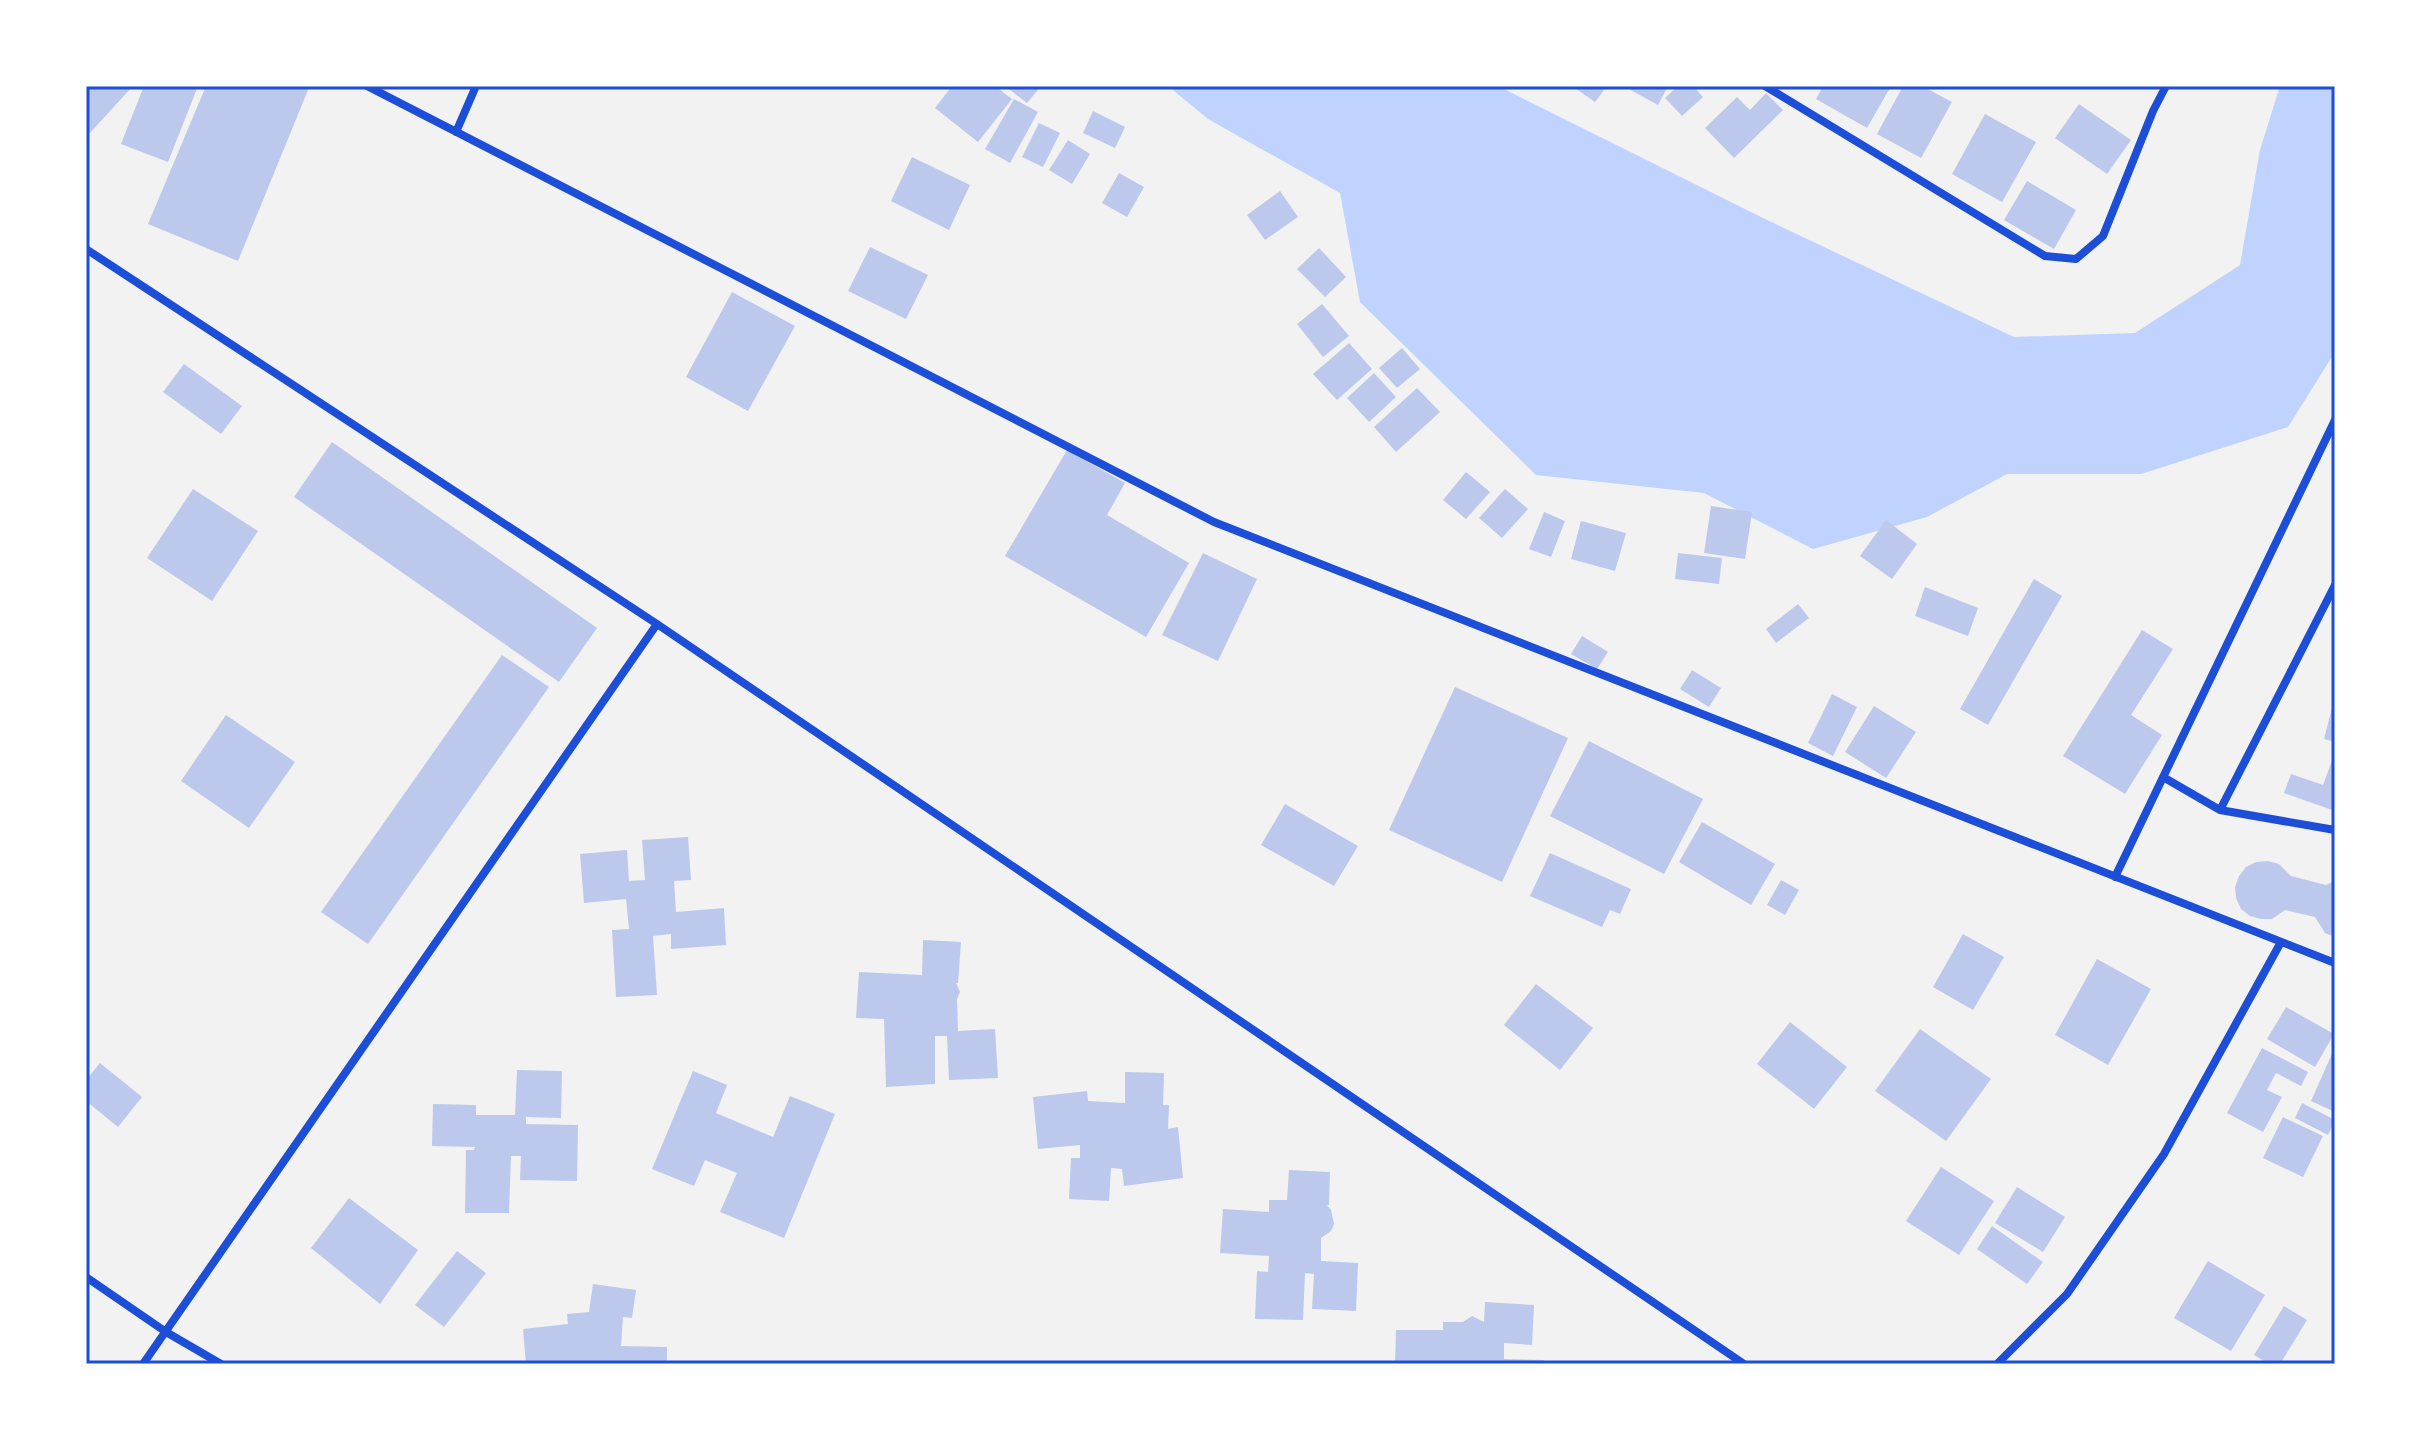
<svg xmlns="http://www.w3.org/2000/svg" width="2421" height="1450" font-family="'Fira Sans Condensed',sans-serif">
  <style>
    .water { fill: #bfd3fe }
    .building { fill: #bdc9ec }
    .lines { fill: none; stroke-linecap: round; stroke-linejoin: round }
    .minor { stroke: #1d4ed8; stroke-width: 8 }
    .neatline { fill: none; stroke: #1d4ed8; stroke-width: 3 }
  </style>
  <rect width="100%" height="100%" fill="#f2f2f2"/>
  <path class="water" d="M1168,86h330l267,133 249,118 121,-4 105,-68 20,-115 20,-64h55v266l-47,75 -147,47h-134l-80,43 -114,32 -109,-56 -168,-18 -176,-173 -20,-109 -132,-74z"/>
  <path class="building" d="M86,86h47l-44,48 -3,-3z
    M144,86h54l-30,76 -47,-18z
    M206,86h92l10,4 -70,171 -90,-37z
    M952,86h43l17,13 -34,43 -43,-34z
    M1005,86h36l-14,17z
    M1572,86h35l-12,16z
    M1628,86h40l-10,19 -31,-17z
    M1678,86h15l10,11 -21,19 -17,-18z
    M1823,86h68l-24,42 -51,-29z
    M1903,86h19l30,16 -31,56 -44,-24z
    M1766,93l17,17 -49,48 -29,-30 32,-31 13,13z
    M1014,99l24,13 -28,51 -25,-14z
    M2079,104l52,36 -24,34 -52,-36z
    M1093,111l32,16 -10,21 -32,-15z
    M1985,114l51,28 -34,60 -50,-28z
    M1039,123l21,10 -17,34 -21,-10z
    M1068,140l22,14 -18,30 -23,-14z
    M912,157l58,28 -21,45 -58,-29z
    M1119,173l25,14 -17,30 -25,-14z
    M2027,181l49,29 -22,39 -50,-29z
    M1280,191l18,26 -33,23 -18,-25z
    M870,247l58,28 -22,44 -58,-28z
    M1319,248l27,29 -21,20 -28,-28z
    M732,292l63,34 -47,85 -62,-34z
    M1322,304l27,32 -26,21 -26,-33z
    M1349,343l23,26 -35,31 -24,-26z
    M1402,348l18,21 -23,19 -18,-20z
    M184,364l58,42 -21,28 -58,-42z
    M1374,373l22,24 -27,25 -22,-24z
    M1417,388l23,24 -44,40 -22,-25z
    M332,442l265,186 -38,54 -265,-185z
    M1067,450l58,33 -18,32 82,48 -43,74 -141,-81z
    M1466,472l24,20 -24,27 -23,-19z
    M193,489l65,42 -46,70 -65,-43z
    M1505,489l23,20 -26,29 -23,-20z
    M1711,506l41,6 -7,47 -41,-6z
    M1544,512l21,9 -14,36 -22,-8z
    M1886,520l31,24 -25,35 -32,-23z
    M1581,521l45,12 -11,38 -44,-12z
    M1203,553l54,26 -39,82 -56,-26z
    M1678,553l44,5 -3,26 -44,-5z
    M2034,579l28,17 -74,129 -28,-16z
    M1925,587l53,21 -10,28 -53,-20z
    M1798,604l11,14 -33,25 -10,-14z
    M2142,630l31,19 -42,66 31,20 -37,59 -62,-38z
    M1582,636l26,16 -11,17 -26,-15z
    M502,655l47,32 -181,257 -47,-32z
    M1692,670l29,18 -12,19 -29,-18z
    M1455,687l113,51 -66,144 -113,-52z
    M1832,694l25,13 -24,49 -25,-13z
    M2334,700h1v42l-11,-3z
    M1874,706l42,26 -30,46 -41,-26z
    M226,715l69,47 -46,66 -68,-47z
    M1589,741l114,58 -39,75 -114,-58z
    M2333,758l2,1v52l-51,-18 7,-19 32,11z
    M1285,804l73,42 -24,40 -73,-41z
    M1702,822l73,42 -24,41 -72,-43z
    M688,837l3,43 -17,1 2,31 48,-4 2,37 -55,4v-15l-18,2 4,59 -41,2 -4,-67 17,-1 -3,-30 -42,4 -4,-49 47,-4 2,31 16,-1 -3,-40z
    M1550,853l81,36 -11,25 -10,-4 -8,17 -72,-31z
    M2268,861l11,3 12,12 35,9 9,-4v56l-10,-4 -10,-16 -30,-7 -13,9h-11l-11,-3 -9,-7 -5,-11 -1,-11 4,-11 7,-9 10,-5z
    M1781,880l18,10 -14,25 -18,-10z
    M1963,934l41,23 -31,53 -40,-23z
    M923,940l38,2 -3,41h-2l4,9 -3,7 1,32 37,-2 3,49 -49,2 -2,-44h-12v48l-49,3 -2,-68 -28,-1 3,-46 63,3z
    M2097,959l54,30 -43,76 -53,-30z
    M1536,984l57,44 -33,42 -56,-45z
    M2286,1007l48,27 -19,33 -48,-28z
    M1790,1022l57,45 -33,42 -57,-45z
    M1920,1029l71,50 -45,62 -71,-50z
    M2335,1047v65l-24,-11z
    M2262,1048l46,24 -7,14 -25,-13 -9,17 15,7 -19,35 -36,-19z
    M100,1063l42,34 -24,30 -32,-26v-21z
    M517,1070l45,1 -1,47 -35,-1v7l52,1 -1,56 -57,-1 1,-24h-10l-2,57h-44l1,-63h8l1,-3 -43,-1 1,-42 43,1v10h39z
    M693,1071l34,14 -11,28 57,24 17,-41 45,18 -51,124 -64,-26 17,-39 -32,-13 -11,26 -42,-17z
    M1125,1072l39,1 -1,32h6l-1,24 10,-2 5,51 -59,8 -2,-17 -11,-1 -2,33 -40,-2 2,-41h9v-13l-42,4 -5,-52 54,-6 1,10 37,2z
    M2302,1103l33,17 -7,15 -33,-17z
    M2283,1117l40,19 -20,41 -40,-19z
    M1941,1167l53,34 -35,54 -53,-34z
    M1289,1170l41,2 -1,33h-2l4,5 3,14 -3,7 -10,7v23l37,2 -2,48 -44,-2 2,-35 -9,-1 -2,47 -48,-1 2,-48 11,1 1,-16 -49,-3 3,-44 46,3v-12h18z
    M2017,1187l48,30 -22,35 -48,-29z
    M349,1198l69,52 -38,54 -69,-56z
    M1992,1226l51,36 -16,22 -50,-35z
    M457,1251l29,22 -42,54 -29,-22z
    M2208,1261l57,34 -34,56 -57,-33z
    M593,1284l43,6 -4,28 -9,-1 -2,29 46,1v17h-141l-3,-35 45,-5 -1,-10 22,-2z
    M1485,1302l49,3 -2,40 -28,-2v16l40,1v4h-149l1,-34h47v-8h20l9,-6 12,6z
    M2284,1306l23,14 -27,44h-11l-15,-9z"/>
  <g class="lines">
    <path class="minor" d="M367,86l847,436 1121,441
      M1765,86l280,170 31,3 27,-23 50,-125 13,-25
      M456,132l20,-46
      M86,249l571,375 1087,740
      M2163,777l57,33 115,20
      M2220,810l115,-225
      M2115,877l220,-457
      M86,1277l80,55 55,32
      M143,1364l514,-740
      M1997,1364l70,-70 97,-140 117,-212"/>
  </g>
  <rect width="2421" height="1450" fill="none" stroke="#ffffff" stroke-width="176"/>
  <rect x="88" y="88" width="2245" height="1274" class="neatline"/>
</svg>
